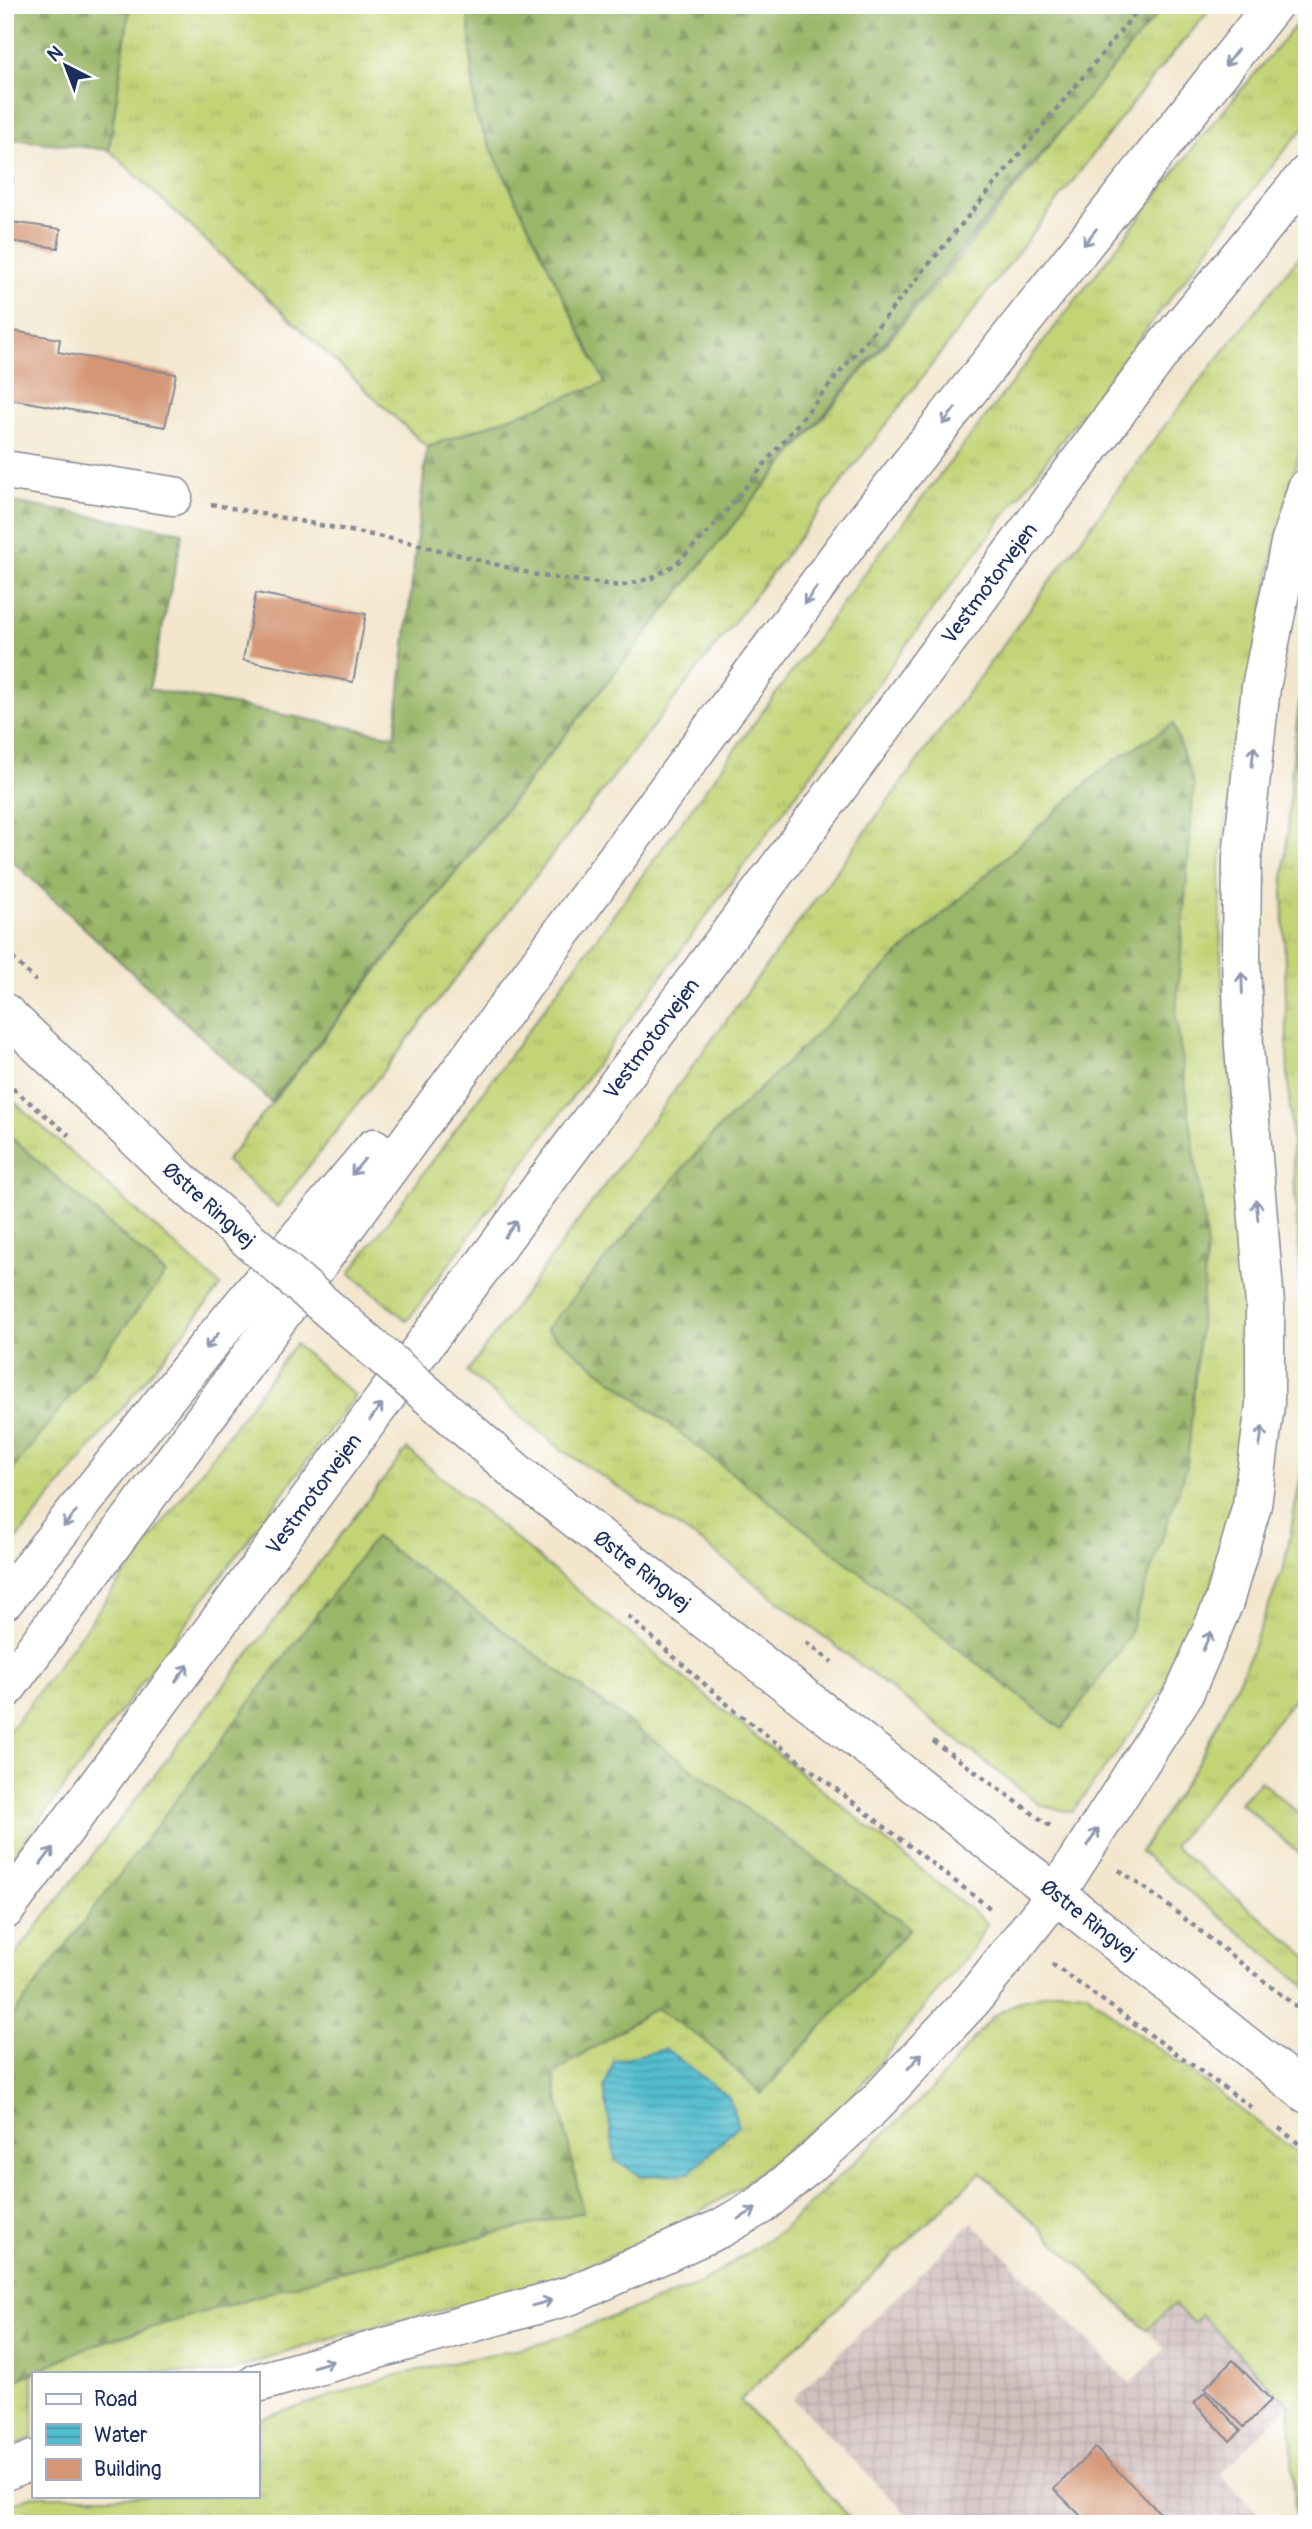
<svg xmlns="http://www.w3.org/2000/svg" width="1312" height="2529" font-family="Pangolin,sans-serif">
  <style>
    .industrial { fill: url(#industrial-grid) }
    .grass { fill: url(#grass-tufts); stroke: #6f826a; stroke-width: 2 }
    .forest { fill: url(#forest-firs); stroke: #5a7263; stroke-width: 2 }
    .water { fill: url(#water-rules); stroke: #367696; stroke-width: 2 }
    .building { fill: #d49675 }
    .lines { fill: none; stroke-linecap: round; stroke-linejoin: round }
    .minor-casing { stroke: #878a96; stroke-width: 41 }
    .primary-casing { stroke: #878a96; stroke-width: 41 }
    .motorway-casing { stroke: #878a96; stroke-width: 41 }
    .path { stroke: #878a96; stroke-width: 4.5; stroke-dasharray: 5 5; stroke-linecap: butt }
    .minor { stroke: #fff; stroke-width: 38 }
    .primary { stroke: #fff; stroke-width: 38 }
    .motorway { stroke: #fff; stroke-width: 38 }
    .primary-bridge-casing { stroke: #878a96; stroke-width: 41; stroke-linecap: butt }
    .primary-bridge { stroke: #fff; stroke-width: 38 }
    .oneway { stroke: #8d97ae }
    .labels { text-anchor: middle; stroke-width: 7; stroke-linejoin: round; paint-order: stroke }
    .street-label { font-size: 21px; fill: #1b2f5e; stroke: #fff }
  </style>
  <defs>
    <pattern id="industrial-grid" width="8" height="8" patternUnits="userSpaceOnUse" patternTransform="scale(1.75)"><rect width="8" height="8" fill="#d1bfbd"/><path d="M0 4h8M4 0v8" fill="none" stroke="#b3a4a5"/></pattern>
    <pattern id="grass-tufts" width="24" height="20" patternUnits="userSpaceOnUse" patternTransform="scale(1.75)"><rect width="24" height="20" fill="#c3d477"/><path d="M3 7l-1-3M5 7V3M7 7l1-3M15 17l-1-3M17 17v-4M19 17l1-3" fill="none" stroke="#a7b669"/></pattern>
    <pattern id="forest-firs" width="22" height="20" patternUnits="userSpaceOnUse" patternTransform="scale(1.75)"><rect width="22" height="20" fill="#9ab668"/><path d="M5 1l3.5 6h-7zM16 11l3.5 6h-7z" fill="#7d9459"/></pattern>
    <pattern id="water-rules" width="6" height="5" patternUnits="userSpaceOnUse" patternTransform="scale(1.75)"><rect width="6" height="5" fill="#52bdcf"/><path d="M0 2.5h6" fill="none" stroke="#439aab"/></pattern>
  </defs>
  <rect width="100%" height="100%" fill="#fff"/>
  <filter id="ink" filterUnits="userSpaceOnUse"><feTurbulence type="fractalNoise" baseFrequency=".0143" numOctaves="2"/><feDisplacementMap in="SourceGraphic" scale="14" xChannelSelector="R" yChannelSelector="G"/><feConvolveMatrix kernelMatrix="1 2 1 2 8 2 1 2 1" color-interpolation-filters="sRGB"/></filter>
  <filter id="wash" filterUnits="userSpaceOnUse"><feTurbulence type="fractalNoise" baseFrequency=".00686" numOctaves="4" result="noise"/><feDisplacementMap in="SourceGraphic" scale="28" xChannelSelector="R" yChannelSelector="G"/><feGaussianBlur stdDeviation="1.57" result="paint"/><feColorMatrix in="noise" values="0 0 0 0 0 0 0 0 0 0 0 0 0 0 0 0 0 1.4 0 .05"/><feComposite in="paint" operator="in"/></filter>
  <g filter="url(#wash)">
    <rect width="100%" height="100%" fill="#f3e6cd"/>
    <path class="industrial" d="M972,2222l158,162 35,-35 -18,-19 27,-26 26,10 89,91 -69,69 48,50h-352l-123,-125z"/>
    <path class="grass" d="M130,5h338l7,110 131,269 -179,63 -318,-297z
      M1162,5h52l-66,78 -419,546 -452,578 -51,-46 526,-660 216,-254z
      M1307,12v112l-41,49 -333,436 -526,712 -57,-48 519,-706 340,-439z
      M1307,246v175l-31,121 -44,236 -12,86 1,98 26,337 3,102 -14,86 -27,108 -44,92 -93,125 -30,-6 -339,-263 -141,-93 -95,-78 699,-948z
      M1294,744l13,95v539l-19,-300 -5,-187z
      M5,1094l216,192 -216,268z
      M295,1344l60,52 -350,471v-130z
      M1307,1391v293l-134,162 134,110v31l-167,-135 59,-91 45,-92 40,-102 18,-96z
      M407,1449l252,209 328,265 -14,25 -125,153 -110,88 -90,52 -119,48 -188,46 -118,38h-190v65l-28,11v-481z
      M1260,1781l47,39v40l-67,-57z
      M1061,1990l25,2 37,31 63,45 121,92v364h-11l-7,-119 -88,-90 -8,8 -19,-19 -27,26 -166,-158 -241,228 116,124h-851v-18l28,-10h224v-76l140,-45 146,-32 155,-58 83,-54 149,-140 62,-74 30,-17z"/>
    <path class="forest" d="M5,5h125l-21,145 -104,-12z
      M468,5h697l-413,496 -481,601 -266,-248v-353l178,31 -34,157 246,47 32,-289 178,-64 -130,-268z
      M1307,645v194l-13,-95z
      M1173,724l21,61 -18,229 31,233 -20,219 -60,174 -65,89 -516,-400 165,-193 188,-182 208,-189z
      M5,1132l161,142 -161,205z
      M375,1537l535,391 -149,166 -57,-54 -49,-32 -102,66 30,138 -252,62 -241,72 -85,40v-360z"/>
    <path class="water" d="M666,2049l63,48 9,29 -48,47 -49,3 -26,-16 -11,-72 10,-27z"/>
    <g id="blocks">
      <path class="building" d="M5,176l8,1 -6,49h-2z
        M12,222l49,7 -3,19 -48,-7z
        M13,331l47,8 -2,13 118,22 -11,53 -160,-29v-25z
        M256,593l110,21 -13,68 -110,-22z
        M1233,2360l38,40 -27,27 -39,-39z
        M1205,2392l36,39 -11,10 -36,-38z
        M1095,2448l76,76h-82l-35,-35z"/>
    </g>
  </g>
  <g filter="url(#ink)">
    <use href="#blocks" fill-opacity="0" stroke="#878a96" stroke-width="2"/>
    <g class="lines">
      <g class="minor-casing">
        <path id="minor" d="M5,470l168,26"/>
      </g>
      <g class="primary-casing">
        <g id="primary">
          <path d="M5,1013l176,168"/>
          <path id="s1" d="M521,1476l535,418 251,200"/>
        </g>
      </g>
      <g class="motorway-casing">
        <g id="motorway">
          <path d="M5,1600l201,-252 168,-200"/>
          <path d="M5,1690l853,-1160 415,-525"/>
          <path id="s2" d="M5,1910l1162,-1566 140,-170"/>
          <path d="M257,2383l315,-88 149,-67 40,-23 56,-47 59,-55 97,-104 83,-105 128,-200 40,-92 28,-97 13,-100v-101l-21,-257 -3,-90 1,-100 19,-170 29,-144 17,-55"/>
          <path d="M5,2471l28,-11"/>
        </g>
      </g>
      <path class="path" d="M211,504l197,38 133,34 80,10 31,-8 24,-14 36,-36 430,-523
        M5,951l31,30
        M5,1082l64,53
        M628,1616l107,95 256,198
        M806,1642l26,20
        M933,1741l117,85
        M1119,1870l42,30 146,115
        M1052,1964l203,146
        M1279,2128l28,22"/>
      <use href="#minor" class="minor"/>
      <use href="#primary" class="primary"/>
      <use href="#motorway" class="motorway"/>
      <g class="primary-bridge-casing">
        <path id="primary-bridge" d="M181,1181l340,295"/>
      </g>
      <use href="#primary-bridge" class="primary-bridge"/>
    </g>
    <defs><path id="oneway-shaft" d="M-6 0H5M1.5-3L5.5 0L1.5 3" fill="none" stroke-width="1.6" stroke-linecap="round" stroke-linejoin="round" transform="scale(1.75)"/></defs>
    <g class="oneway">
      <use href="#oneway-shaft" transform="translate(1231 58) rotate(128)"/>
      <use href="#oneway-shaft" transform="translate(1090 237) rotate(128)"/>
      <use href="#oneway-shaft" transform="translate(949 416) rotate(128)"/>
      <use href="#oneway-shaft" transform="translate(810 596) rotate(126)"/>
      <use href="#oneway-shaft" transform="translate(1253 756) rotate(-84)"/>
      <use href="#oneway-shaft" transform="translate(1242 983) rotate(-92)"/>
      <use href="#oneway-shaft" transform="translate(358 1167) rotate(130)"/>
      <use href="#oneway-shaft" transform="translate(1257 1210) rotate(-95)"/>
      <use href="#oneway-shaft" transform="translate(511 1229) rotate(-53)"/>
      <use href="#oneway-shaft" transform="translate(212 1341) rotate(130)"/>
      <use href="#oneway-shaft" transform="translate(376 1412) rotate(-53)"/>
      <use href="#oneway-shaft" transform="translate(1261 1437) rotate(-82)"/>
      <use href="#oneway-shaft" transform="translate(70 1519) rotate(129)"/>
      <use href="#oneway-shaft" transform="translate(1207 1641) rotate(-66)"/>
      <use href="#oneway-shaft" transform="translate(182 1673) rotate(-53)"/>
      <use href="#oneway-shaft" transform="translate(1093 1837) rotate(-58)"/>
      <use href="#oneway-shaft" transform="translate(47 1856) rotate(-53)"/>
      <use href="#oneway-shaft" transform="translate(915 2061) rotate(-47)"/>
      <use href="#oneway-shaft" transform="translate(747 2214) rotate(-30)"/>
      <use href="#oneway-shaft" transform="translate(542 2303) rotate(-16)"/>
      <use href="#oneway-shaft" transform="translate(323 2364) rotate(-16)"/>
    </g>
  </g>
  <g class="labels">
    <g class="street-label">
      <text dy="7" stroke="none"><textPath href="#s2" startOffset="1652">Vestmotorvejen</textPath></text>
      <text dy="7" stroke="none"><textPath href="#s2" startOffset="1085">Vestmotorvejen</textPath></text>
      <text transform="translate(209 1205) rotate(42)" y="7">Østre Ringvej</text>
      <text dy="7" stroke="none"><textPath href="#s2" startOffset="518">Vestmotorvejen</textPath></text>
      <text dy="7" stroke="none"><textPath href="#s1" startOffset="154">Østre Ringvej</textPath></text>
      <text dy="7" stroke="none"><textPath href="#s1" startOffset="721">Østre Ringvej</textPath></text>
    </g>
  </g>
  <rect width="1312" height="2529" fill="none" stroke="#fff" stroke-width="28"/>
  <rect x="32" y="2372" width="228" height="126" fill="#ffffff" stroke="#a4acbf" stroke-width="2"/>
  <rect x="46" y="2394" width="35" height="10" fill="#ffffff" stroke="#a4acbf" stroke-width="2"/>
  <text x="94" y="2406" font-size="21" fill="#1b2f5e">Road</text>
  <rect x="46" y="2424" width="35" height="21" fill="url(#water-rules)" stroke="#a4acbf" stroke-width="2"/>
  <text x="94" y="2442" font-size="21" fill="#1b2f5e">Water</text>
  <rect x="46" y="2459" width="35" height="21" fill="#d49675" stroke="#a4acbf" stroke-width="2"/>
  <text x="94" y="2476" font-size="21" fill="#1b2f5e">Building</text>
  <g transform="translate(66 66) rotate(318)" stroke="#ffffff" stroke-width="5" paint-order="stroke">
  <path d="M0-5L12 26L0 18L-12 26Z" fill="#1b2f5e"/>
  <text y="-10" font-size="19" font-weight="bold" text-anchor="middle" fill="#1b2f5e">N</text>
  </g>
</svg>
